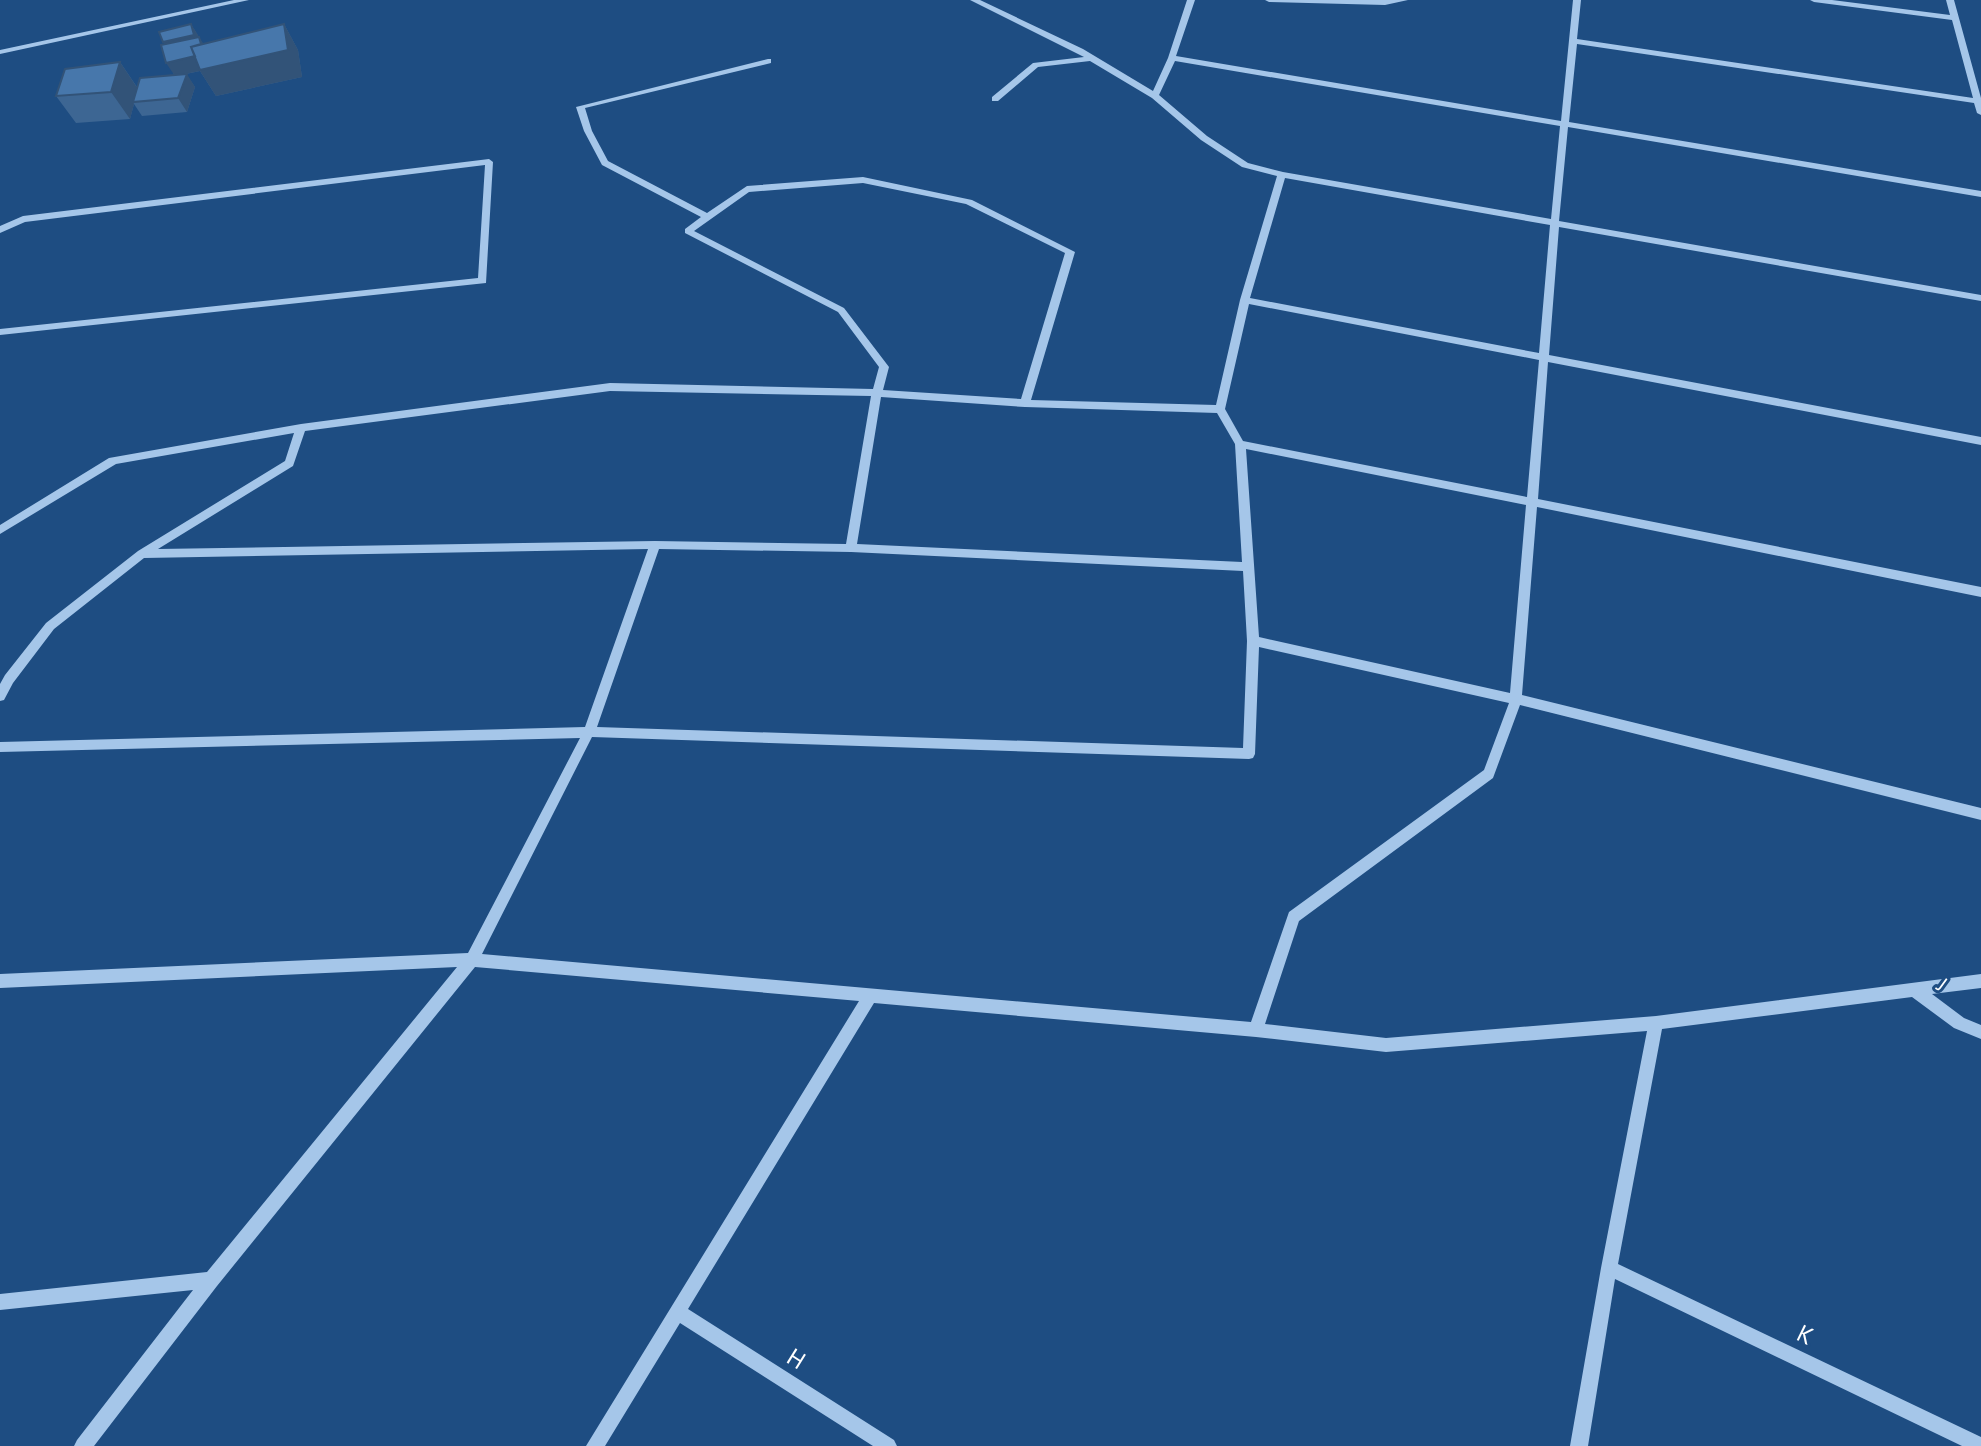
<svg xmlns="http://www.w3.org/2000/svg" width="1981" height="1446" font-family="'PT Sans',sans-serif">
  <style>
    .lines { fill: none; stroke-linecap: round; stroke-linejoin: round }
    .minor { fill: #a5c6e9; fill-rule: evenodd }
    .wall { fill: #3d6693 }
    .shaded-wall { fill: #325378 }
    .building { fill: #4777ab; stroke: #325378; stroke-width: 2 }
    .labels { text-anchor: middle; stroke-width: 6; stroke-linejoin: round; paint-order: stroke }
    .street-label { font-size: 21px; fill: #fff; stroke: #1e4d82 }
    .near-street-label { font-size: 24px; fill: #fff; stroke: #1e4d82 }
  </style>
  <rect width="100%" height="100%" fill="#1e4d82"/>
  <g class="lines">
    <path class="minor" d="M234,0h15l-249,54v-4z
      M970,0h10l103,49 70,42 15,-33 19,-58h8l-19,56 385,65 12,-121h8l-4,39 396,59 -21,-78 -138,-18 -4,-2h22l118,15 -4,-15h8l27,98v17l-4,-2 -3,-10 -397,-59 -8,78 412,69v6l-413,-70 -9,94 422,74v6l-422,-74 -10,128 432,82v8l-433,-83 -10,137 443,88v10l-444,-90 -15,188 459,113v12l-461,-115 -27,73 -194,143 -34,103 121,14 270,-22 325,-42v14l-49,6 32,24 17,7v14l-27,-11 -42,-31 -250,32 -44,235 363,173v9h-19l-347,-167 -27,167h-18l31,-178 46,-237 -261,21 -130,-15 -382,-34 -186,306 206,131 3,6h-24l-193,-123 -75,123h-19l273,-445 -384,-34 -258,319 -123,160h-20l3,-6 116,-150 -193,20v-16l207,-22 250,-305 -457,21v-14l468,-21 112,-215 -580,14v-10l585,-15 63,-178 -504,9 -90,71 -41,54 -9,17 -4,1v-17l5,-9 41,-52 92,-72 147,-90 9,-28 -178,31 -116,70v-9l109,-67 192,-34 309,-41 263,6 6,-22 -41,-55 -153,-79v-4l16,-12 -99,-52 -18,-34 -8,-24 192,-48h3v4l-186,45 7,23 16,30 99,52 40,-27 116,-9 109,23 103,52 -44,148 185,5 24,-105 37,-124 -35,-9 -41,-27 -49,-42 -62,-37 -52,6 -40,34h-6v-4l41,-34 51,-6zM1175,61l385,65 -9,93 -268,-47 -35,-9 -41,-27 -48,-41zM1285,178l265,47 -11,128 -289,-55zM863,183l103,21 99,49 -44,146 -138,-9 6,-23 -45,-59 -150,-77 55,-39zM1249,304l290,56 -12,137 -284,-56 -18,-32zM610,391l261,5 -25,148 -191,-3 -497,8 135,-83 12,-35zM881,397l144,10 192,6 18,31 7,118 -385,-18zM1246,449l280,56 -16,188 -251,-56zM659,549l192,3 392,19 4,70 -4,107 -646,-21zM1259,647l250,56 -25,67 -195,142 -38,110 -769,-68 110,-217 657,22 4,-1 2,-4z
      M1265,0h143l-23,5 -116,-3z
      M489,159l4,3 -7,121 -486,52v-6l478,-51 7,-113 -460,57 -25,11v-7l23,-10z"/>
  </g>
  <path class="wall" d="M191,24l12,20 81,-20 14,26 4,27 -86,19 -16,-25 -14,3 9,13 -8,25 -45,4 -8,-12 -4,15 -54,4 -20,-27 64,-34 17,25 37,-12 -9,-30z"/>
  <path class="shaded-wall" d="M191,24l17,27 76,-27 14,26 4,27 -86,19 -16,-25 -25,5 -9,-13 6,-7 -9,-14z
    M120,62l18,27 -5,13 1,2 -4,15 -19,-27z
    M187,74l8,13 -8,25 -9,-14z"/>
  <path class="building" d="M191,24l3,11 -31,7 -4,-10z
    M284,24l4,26 -88,20 -9,-23z
    M199,37l2,7 -10,3 4,9 -29,7 -5,-18z
    M120,62l-9,30 -55,4 9,-27z
    M187,74l-9,24 -45,4 7,-24z"/>
  <g class="labels">
    <g class="street-label">
      <text transform="translate(1942 985) rotate(36)" y="7">J</text>
    </g>
    <g class="near-street-label">
      <text transform="translate(1805 1335) rotate(26)" y="8">K</text>
      <text transform="translate(796 1359) rotate(32)" y="8">H</text>
    </g>
  </g>
</svg>
